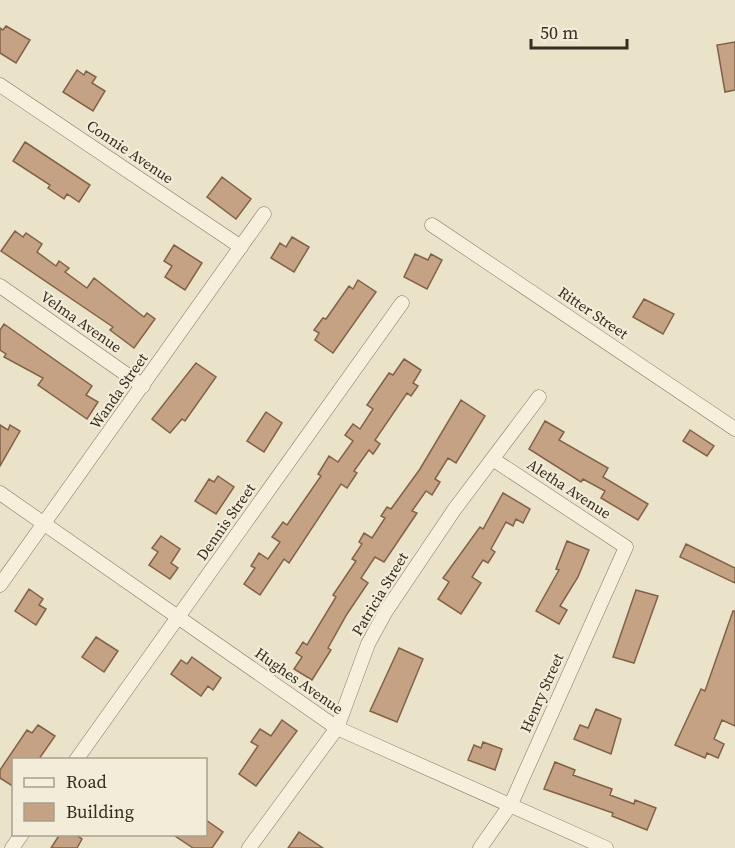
<svg xmlns="http://www.w3.org/2000/svg" width="735" height="848" font-family="'Source Serif 4',serif">
  <style>
    .building { fill: #c4a283; stroke: #816248; stroke-width: 1.5 }
    .lines { fill: none; stroke-linecap: round; stroke-linejoin: round }
    .minor-casing { stroke: #847560; stroke-width: 15 }
    .minor { stroke: #f5efdb; stroke-width: 14 }
    .labels { text-anchor: middle; stroke-width: 4.5; stroke-linejoin: round; paint-order: stroke }
    .street-label { font-size: 15px; fill: #362d21; stroke: #f2ecd8 }
  </style>
  <rect width="100%" height="100%" fill="#eae2c9"/>
  <path class="building" d="M6,26l24,14 -14,23 -16,-10v-25l3,2z
    M735,42v48l-10,2 -8,-47z
    M77,70l7,5 2,-4 10,6 -4,6 13,8 -12,20 -30,-19z
    M25,142l65,43 -11,17 -12,-8 -3,5 -16,-11 2,-3 -37,-24z
    M222,177l29,22 -15,20 -29,-22z
    M15,231l8,6 3,-4 16,11 -5,8 19,14 3,-5 10,7 -4,4 22,16 7,-10 50,39 3,-4 8,6 -21,29 -24,-18 3,-3 -112,-76z
    M292,237l17,10 -15,25 -23,-14 9,-15 6,4z
    M174,245l28,18 -17,27 -20,-13 7,-11 -8,-5z
    M415,254l13,6 3,-6 11,6 -15,29 -23,-12z
    M358,280l18,12 -43,61 -18,-13 4,-7 -5,-3 9,-12 3,1 23,-33 4,3z
    M644,299l30,15 -11,20 -30,-17z
    M4,324l88,62 -6,9 12,7 -11,17 -49,-34 5,-7 -39,-21 2,-3 -6,-4v-20z
    M404,359l17,11 -8,13 5,3 -7,10 -4,-3 -32,47 5,4 -7,10 -4,-4 -15,21 3,2 -10,15 -6,-4 -52,79 -5,-4 -24,36 -16,-11 11,-16 -4,-2 8,-13 9,6 12,-17 -8,-5 11,-15 4,3 34,-49 -3,-2 11,-18 9,6 15,-21 -8,-6 8,-11 7,5 13,-20 -6,-4 22,-32 4,2z
    M196,363l20,14 -31,44 -3,-2 -12,14 -18,-14z
    M461,400l24,16 -29,47 -8,-5 -13,21 5,3 -8,13 -6,-4 -14,20 5,2 -33,49 -9,-5 -14,21 7,5 -21,31 -19,34 3,2 -19,30 -18,-11 8,-12 -6,-4 7,-11 4,3 29,-48 -3,-2 23,-34 -4,-2 10,-15 -3,-2 5,-9 8,5 13,-20 -4,-2 6,-9 4,2 29,-40z
    M266,412l16,11 -18,29 -17,-11z
    M545,421l19,11 -5,8 49,28 -5,9 45,27 -10,16 -37,-22 4,-7 -22,-12 -2,3 -52,-33z
    M0,425l8,5 2,-5 10,6 -20,35z
    M690,430l24,16 -7,10 -24,-15z
    M218,476l16,11 -18,27 -21,-13 14,-22 5,3z
    M503,493l27,16 -7,14 -7,-4 -3,7 -7,-4 -15,27 4,3 -7,11 -5,-3 -11,17 9,6 -20,31 -23,-15 11,-17 -6,-4 37,-51 3,2z
    M161,536l19,13 -9,14 7,5 -8,11 -21,-14 9,-13 -6,-4z
    M567,541l22,9 -11,27 -18,29 7,4 -8,14 -23,-13 23,-41 -3,-1z
    M686,544l49,24v15l-55,-26z
    M29,589l14,10 -4,6 7,4 -10,16 -21,-14z
    M636,590l22,6 -24,67 -21,-6z
    M733,611h2v115l-13,-6 -8,19 10,5 -6,14 -11,-5 -2,5 -30,-13 26,-56 4,2z
    M96,637l22,14 -14,21 -22,-15z
    M399,648l24,11 -26,63 -27,-11z
    M192,657l29,21 -8,12 -5,-4 -7,10 -30,-22 10,-14 6,4z
    M596,709l25,10 -10,35 -37,-15 6,-14 8,3z
    M282,720l15,11 -41,55 -17,-12 19,-28 -7,-4 9,-13 11,7z
    M38,725l17,11 -16,23h-25v28l-14,-9v-8l27,-40 5,3z
    M483,742l19,7 -7,21 -27,-10 6,-15 7,3z
    M555,762l20,8 -2,5 39,14 -2,6 24,9 1,-4 21,8 -9,22 -35,-14 1,-3 -69,-24z
    M206,820l17,12 -11,16h-19l-21,-14h34z
    M299,832l24,16h-35z
    M60,834h15l7,5 -5,9h-26z"/>
  <g class="lines">
    <g class="minor-casing">
      <path id="minor" d="M0,85l241,162
        M432,225l303,204
        M0,286l143,100
        M0,493l337,235 269,120
        M0,585l264,-371
        M76,760l326,-457
        M12,848l10,-14
        M249,848l88,-120 31,-84 18,-33 68,-101 85,-113
        M480,848l31,-44 115,-257 -132,-87"/>
    </g>
    <use href="#minor" class="minor"/>
  </g>
  <g class="labels">
    <g class="street-label">
      <text transform="translate(130 152) rotate(34)" y="5">Connie Avenue</text>
      <text transform="translate(593 313) rotate(34)" y="5">Ritter Street</text>
      <text transform="translate(81 322) rotate(35)" y="5">Velma Avenue</text>
      <text transform="translate(119 391) rotate(-55)" y="5">Wanda Street</text>
      <text transform="translate(569 489) rotate(33)" y="5">Aletha Avenue</text>
      <text transform="translate(226 522) rotate(-55)" y="5">Dennis Street</text>
      <text transform="translate(380 594) rotate(-59)" y="5">Patricia Street</text>
      <text transform="translate(299 681) rotate(35)" y="5">Hughes Avenue</text>
      <text transform="translate(542 693) rotate(-66)" y="5">Henry Street</text>
    </g>
  </g>
  <rect x="12" y="758" width="195" height="78" fill="#f2ecd8" stroke="#a7a08f" stroke-width="1.5"/>
  <rect x="24" y="778" width="30" height="9" fill="#f5efdb" stroke="#a7a08f" stroke-width="1.5"/>
  <text x="66" y="788" font-size="18" fill="#362d21">Road</text>
  <rect x="24" y="803" width="30" height="18" fill="#c4a283" stroke="#a7a08f" stroke-width="1.5"/>
  <text x="66" y="818" font-size="18" fill="#362d21">Building</text>
  <path d="M531 39v9h96v-9" fill="none" stroke="#362d21" stroke-width="3"/>
  <text x="540" y="39" font-size="18" fill="#362d21" stroke="#f2ecd8" stroke-width="4.5" paint-order="stroke">50 m</text>
</svg>
